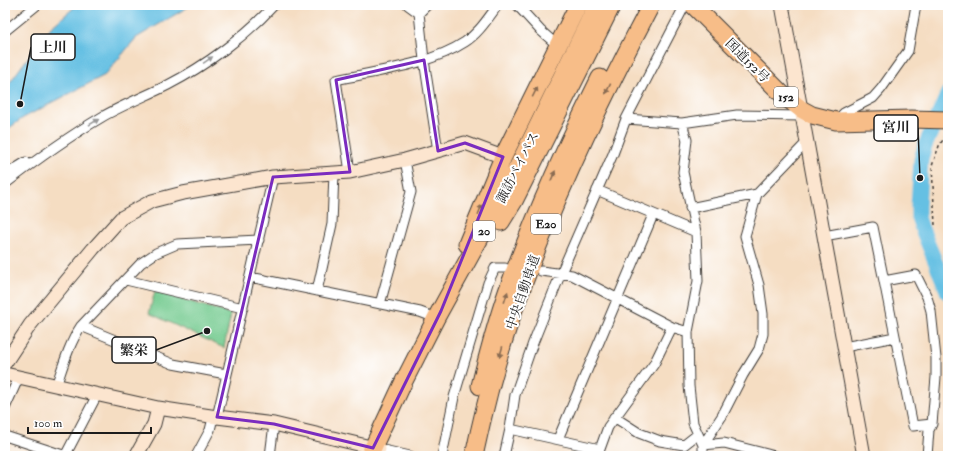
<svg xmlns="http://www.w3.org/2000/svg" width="953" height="461" font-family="'IM FELL Double Pica','Noto Serif JP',serif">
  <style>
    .green { fill: #75cb90; stroke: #487456 }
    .water { fill: #65c0e3; stroke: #406e80 }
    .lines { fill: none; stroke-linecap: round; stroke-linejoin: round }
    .river { stroke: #65c0e3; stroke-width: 15 }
    .street-casing { stroke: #3d3935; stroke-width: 11 }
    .secondary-casing { stroke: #3d3935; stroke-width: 15 }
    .highway-casing { stroke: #3d3935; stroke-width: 19 }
    .path { stroke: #3d3935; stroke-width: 1.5; stroke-dasharray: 3 3; stroke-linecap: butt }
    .street { stroke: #fff; stroke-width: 9 }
    .secondary { stroke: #fce5cf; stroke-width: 13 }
    .highway { stroke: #f7bd88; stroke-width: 17 }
    .oneway { fill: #999 }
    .oneway2 { fill: #8a6c52 }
    .marked { fill: none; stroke: #7b2cbf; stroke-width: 3; stroke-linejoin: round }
    .labels { text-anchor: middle; stroke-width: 4; stroke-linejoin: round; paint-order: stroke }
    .shield { fill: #fff; stroke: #606060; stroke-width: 1 }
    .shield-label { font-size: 12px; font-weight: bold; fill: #1c1c1c }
    .street-label { font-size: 13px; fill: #1c1c1c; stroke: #fff }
    .leader { fill: none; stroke: #1c1c1c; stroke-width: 1.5 }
    .callout-dot { fill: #1c1c1c; stroke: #fff; stroke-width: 1.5 }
    .callout { fill: #fff; stroke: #1c1c1c; stroke-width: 1.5 }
    .callout-label { font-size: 14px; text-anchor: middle; font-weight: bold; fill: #1c1c1c }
  </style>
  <rect width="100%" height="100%" fill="#fff"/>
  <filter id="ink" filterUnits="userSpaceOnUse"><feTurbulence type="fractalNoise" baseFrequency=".025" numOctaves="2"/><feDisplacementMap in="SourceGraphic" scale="8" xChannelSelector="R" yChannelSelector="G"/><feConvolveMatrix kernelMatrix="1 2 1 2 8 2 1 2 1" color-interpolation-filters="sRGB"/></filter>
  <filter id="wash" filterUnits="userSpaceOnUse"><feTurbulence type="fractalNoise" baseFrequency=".012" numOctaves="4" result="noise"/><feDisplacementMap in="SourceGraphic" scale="16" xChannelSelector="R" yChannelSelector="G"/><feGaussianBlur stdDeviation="0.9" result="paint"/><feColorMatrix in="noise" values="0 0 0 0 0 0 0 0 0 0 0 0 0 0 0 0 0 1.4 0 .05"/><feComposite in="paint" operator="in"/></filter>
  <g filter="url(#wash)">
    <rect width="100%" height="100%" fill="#f5ddc2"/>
    <path class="green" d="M155,291l76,23 -7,34 -75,-35z"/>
    <path class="water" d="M77,5h113l-2,2 -52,31 -31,37 -82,43 -18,13v-42l44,-60z"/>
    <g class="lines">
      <path class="river" d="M948,93l-23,53 -4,14 -3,46v11l4,12 26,64"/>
    </g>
  </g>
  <g filter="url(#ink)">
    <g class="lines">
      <g class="street-casing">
        <path id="street" d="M408,5l11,8
          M427,5l-8,8 5,47 14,91
          M517,5l23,25 18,16
          M5,31l32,-26
          M626,119l56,4 55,-8 65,1
          M837,120l7,-7 29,-15 8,-9 27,-38 8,-46
          M682,123l5,17 -4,32 13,60 2,49 -10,51 1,54 4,37 10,22v11
          M350,172l-14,-92c41,-9 94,-15 129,-38 14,-9 23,-24 33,-37
          M5,175l21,-13
          M5,184c31,-24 63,-47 97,-67 21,-12 44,-21 66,-32 37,-19 78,-49 106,-80
          M597,190l99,42
          M690,208l67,-14
          M824,236l49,-9 11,54 32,-6 11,22 4,14 5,47v19l-4,47 -3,6 -2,26
          M541,271l31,4 100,52 16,5
          M250,277l170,35 16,6
          M126,280l117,28
          M884,281l29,145 19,-2
          M317,291l15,-67 2,-51
          M380,304l31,-112 -6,-32
          M81,326l92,38 53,10
          M844,347l51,-10
          M56,386c7,-20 13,-42 25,-60l60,-63 15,-10 21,-9 82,-4
          M5,408l14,-31
          M614,417l25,16 21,8 24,4 14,-11
          M510,429l90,20 8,-22 46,-63 18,-37
          M5,436l61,20
          M558,439l95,-224
          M703,445l19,-29 21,-41 16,-26 4,-15v-20l-4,-29 -14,-49 12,-42 50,-52
          M703,445l21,-2 51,13
          M379,449l31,7
          M65,456l32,-61
          M196,456l14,-26 2,-8 5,-5 56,-240
          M270,456l4,-32
          M442,456l12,-59 34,-114 7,-15h10
          M504,456l6,-27 5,-34 18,-52 28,-70 52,-119 13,-35 59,-114"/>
      </g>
      <g class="secondary-casing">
        <path id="secondary" d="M782,5l82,451
          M5,363l25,-38 63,-76 28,-31 31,-17 31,-8 90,-16 77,-5 55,-12 60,-17 38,14
          M5,374l153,34 59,9 57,7 105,25
          M136,456l18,-32 4,-16"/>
      </g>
      <g class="highway-casing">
        <path id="highway" d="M693,5l90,90 18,14 11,6 24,6 75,-2 37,1
          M501,222l13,-21 98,-196
          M467,244l36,-87 75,-152
          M480,386c9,-36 18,-71 31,-105 25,-70 56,-137 89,-203
          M369,456l34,-73 33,-65 71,-129 90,-184
          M474,456c12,-57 28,-117 49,-171 36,-97 80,-189 128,-280"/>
      </g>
      <path class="path" d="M935,225l-3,-59 7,-20 9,-14"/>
      <use href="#street" class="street"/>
      <use href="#secondary" class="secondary"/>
      <use href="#highway" class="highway"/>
    </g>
    <defs><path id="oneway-solid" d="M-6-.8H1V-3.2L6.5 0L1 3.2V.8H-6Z"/></defs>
    <g class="oneway">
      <use href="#oneway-solid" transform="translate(208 60) rotate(-34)"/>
      <use href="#oneway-solid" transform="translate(94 122) rotate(-31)"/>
    </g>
    <g class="oneway2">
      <use href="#oneway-solid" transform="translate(608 89) rotate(116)"/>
      <use href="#oneway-solid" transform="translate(535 92) rotate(-63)"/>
      <use href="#oneway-solid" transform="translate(553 176) rotate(-66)"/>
      <use href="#oneway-solid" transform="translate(480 210) rotate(-68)"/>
      <use href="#oneway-solid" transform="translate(506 297) rotate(-72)"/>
      <use href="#oneway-solid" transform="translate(501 352) rotate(106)"/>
    </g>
  </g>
  <path class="marked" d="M424,60l14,91 27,-8 38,14 -62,154 -68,137 -99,-24 -57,-7 56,-240 77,-5 -14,-92z"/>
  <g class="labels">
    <g class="shield">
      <rect x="774" y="87" width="24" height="20" rx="3"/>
      <rect x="531" y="214" width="30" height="20" rx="3"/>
      <rect x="473" y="221" width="22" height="20" rx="3"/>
    </g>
    <g class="shield-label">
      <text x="786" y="101">152</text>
      <text x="546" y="228">E20</text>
      <text x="484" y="235">20</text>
    </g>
    <g class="street-label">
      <text transform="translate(748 60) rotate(45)" y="5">国道152号</text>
      <text transform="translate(517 167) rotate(-63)" y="5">諏訪バイパス</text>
      <text transform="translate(522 292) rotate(-71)" y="5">中央自動車道</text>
    </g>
  </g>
  <path class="leader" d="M20 104L31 47M920 178L918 128M207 331L156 350"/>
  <g class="callout-dot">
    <circle cx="20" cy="104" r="4"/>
    <circle cx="920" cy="178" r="4"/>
    <circle cx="207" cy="331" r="4"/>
  </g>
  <g class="callout">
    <rect x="31" y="34" width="44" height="26" rx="4"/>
    <rect x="874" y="115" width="44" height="26" rx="4"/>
    <rect x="112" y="337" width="44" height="26" rx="4"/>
  </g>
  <g class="callout-label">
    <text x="53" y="52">上川</text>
    <text x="896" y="132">宮川</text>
    <text x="134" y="355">繁栄</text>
  </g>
  <rect width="953" height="461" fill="none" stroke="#fff" stroke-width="20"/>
  <path d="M28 427v6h123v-6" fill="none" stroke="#1c1c1c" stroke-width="2"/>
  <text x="34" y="427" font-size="12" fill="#1c1c1c" stroke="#ffffff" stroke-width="3" paint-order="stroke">100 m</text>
</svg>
